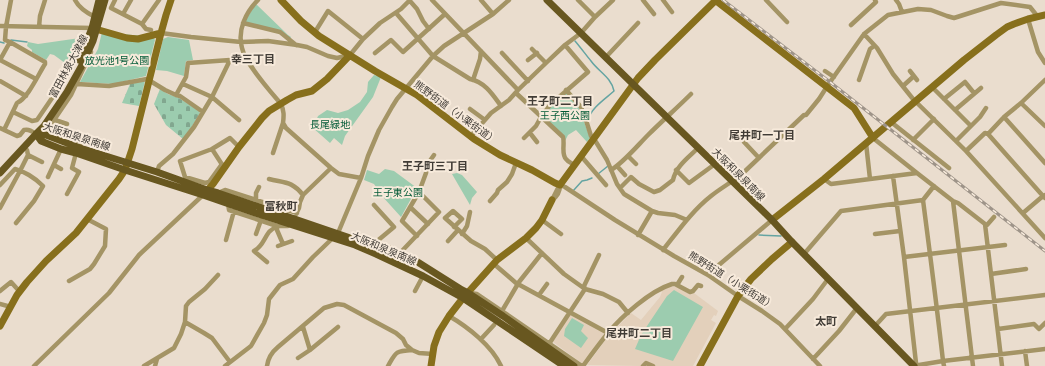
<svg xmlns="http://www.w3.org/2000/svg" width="1045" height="366" font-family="Rubik,'Noto Sans JP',sans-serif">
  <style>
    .built { fill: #e3d0bb }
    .cemetery { fill: url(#cemetery-stones) }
    .park { fill: #9cccaf }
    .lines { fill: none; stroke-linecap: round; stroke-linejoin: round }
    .stream { stroke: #64a4a2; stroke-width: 1.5 }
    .street { stroke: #a49465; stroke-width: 4.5 }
    .secondary { stroke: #876f1c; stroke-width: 7 }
    .primary { stroke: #685720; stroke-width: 7 }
    .rail-casing { stroke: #9e9489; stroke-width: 3 }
    .rail { stroke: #f7eadb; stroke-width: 1.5; stroke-dasharray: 4.5; stroke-linecap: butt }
    .labels { text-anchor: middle; stroke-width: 4; stroke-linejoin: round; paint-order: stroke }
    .park-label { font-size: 10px; fill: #025a36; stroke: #f7eadb }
    .street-label { font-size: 10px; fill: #413c36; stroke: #f7eadb }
    .neighbourhood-label { font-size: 11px; font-weight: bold; fill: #413c36; stroke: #f7eadb }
  </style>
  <defs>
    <pattern id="cemetery-stones" width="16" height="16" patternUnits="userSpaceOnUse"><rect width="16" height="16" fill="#9cccaf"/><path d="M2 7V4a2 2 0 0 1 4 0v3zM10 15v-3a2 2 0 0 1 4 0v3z" fill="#81a78f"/></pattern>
  </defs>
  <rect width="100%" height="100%" fill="#eaddce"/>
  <path class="built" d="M670,286l8,1 11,7 5,-1 24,18 -2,5 -2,-1 -3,5 5,3 -23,43h-38l-9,-3 -5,3 -54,-1 23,-31 21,-21 10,7 19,-23 2,-5 -1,-1z
    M570,314l35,19 -22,31 -30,-22z"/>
  <path class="cemetery" d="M145,81l-6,25 -17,-3 8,-19z
    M160,89l8,5 11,4 20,13 1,2 -9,15 -8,11 -17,-14 -12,-21z"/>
  <path class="park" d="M256,4l32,31 3,2 -1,2 -10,-8 -36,-9z
    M102,32l51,5 2,3 -9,36 -33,8 -33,-2 18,-33z
    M168,37l21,3 4,20 -7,1 -2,15 -17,-5 -11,-1 7,-31z
    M80,38l-11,28 -15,-11 -4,-1 -4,6 -14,-8v-2l-5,-4 1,-4 10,2z
    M374,75l7,2 -8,20 -28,39 -3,9 -8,-7 -4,5 -17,-15 5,-12 9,-6 11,3 10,-3 12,-8 7,-10 1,-10z
    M566,93l13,15 11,30 -3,4 -11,-12 -8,5 -3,6 -21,-24 3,-7z
    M385,169l9,2 23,17 -16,29 -19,-21 -8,-12 -10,-4 3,-10 12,4z
    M457,173l5,2 15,17 -5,6 -2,7 -18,-31z
    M674,290l29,17 -30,54 -38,-12 6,-14 26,-39z
    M572,318l12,7 -3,6 7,7 -7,10 -17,-12 1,-7z"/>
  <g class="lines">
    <path class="stream" d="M11,40l16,2
      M575,41c6,7 11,14 16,20 8,11 20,16 23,30 -9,8 -23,17 -26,29
      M0,42l4,1
      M598,174l10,-8
      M573,191l9,-10 5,-1 5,-2
      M759,235l22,1"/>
    <path class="street" d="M75,0c4,8 12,13 20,17
      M115,0l-4,8 31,16 4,5 5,1
      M258,0c-12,12 -21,30 -16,48 3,15 28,43 39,56 3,7 3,11 2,19l3,5 45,40 8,6 22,4
      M432,0l86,90
      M481,0l12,14
      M578,0l17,17
      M643,0l11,14
      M663,0l9,12
      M766,0l21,22
      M896,0l3,4 3,8
      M410,1l7,8 6,12 6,8
      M396,13l37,43 37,23c15,3 23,16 31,27
      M123,14l8,-14
      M1028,19l10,33 7,11
      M243,23l37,9 16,13
      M142,24l17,-24
      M851,25l25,-23 -1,-2
      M0,26l92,2
      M39,27l1,-11 5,-16
      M315,32l13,-21 35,28
      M161,33l30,4 50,5 27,-1 29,4 10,2 21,9 9,2 13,-3 13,-16 17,-16 21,-14 9,-9
      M864,34l13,14 16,26 20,25 53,52 79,87
      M532,49l14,14
      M375,53l16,-13 12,12 42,-38
      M502,53l26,28
      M606,57l32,-34
      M0,60l10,-18 -5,-2 1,-13 5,-27
      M0,60l36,19
      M528,60l9,-7
      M825,71l9,6
      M910,71l7,9
      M473,80l7,-21 1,-8
      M859,80l11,-31 4,-3
      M1045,80l-24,23 24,23
      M0,81l26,15
      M77,84l32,2 38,-7 18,11 11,5 10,-18 2,-14 42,-3
      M183,84l29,13 27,23
      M903,86l11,-10
      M932,87l39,39
      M566,90l15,17 4,10 6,19 5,6 11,18 10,24 7,10 28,17 6,2 17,2 12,5
      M516,93l47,44c2,7 -2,17 3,22 2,3 6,4 8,6
      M176,95l4,1 23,16
      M944,99l21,-17 9,11
      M470,109l15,11
      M955,110l26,-22
      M13,112l19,9 5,-1 26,-38 16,-31
      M1004,117l17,-14
      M55,120l12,4
      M891,122l58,46
      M0,128l17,8 3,-1 4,-5c5,-1 8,1 12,4
      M4,130l13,-27c11,-5 21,-28 28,-39v-2l-35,-20
      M530,133l7,9
      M470,137l21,-24 18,-13 9,-10 28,-27 19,-18 16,-12 14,-16 18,-17
      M524,138l12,-12 5,-9 9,-12 38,-33 -23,-27
      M873,138l44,35 36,28 5,2 27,21 17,142
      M913,140l21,-21
      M956,141l24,-24 6,-9
      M744,142l15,16
      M866,143l4,36
      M80,148l1,-6 -27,-11 -2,-4v-4l19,-28 20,-43
      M25,149l2,1 1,5 14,7
      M212,149l11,17
      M966,151l19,-18 3,1
      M273,153l10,-30
      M581,156l25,29
      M628,156l8,8
      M1045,163l-41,-46 -16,17 55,62 2,-1
      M222,164l-13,18 -4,1 -20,-6 -5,-16 32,-12 18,-11 9,9
      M54,165l7,4
      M617,166l8,9
      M611,170c12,-7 27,-25 37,-35 14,-14 29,-27 43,-41
      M676,170l13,13 26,-19
      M157,172l2,-6 14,-12 21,-27 18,-30 18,-37 18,2
      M893,176l11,81
      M48,177l13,-28
      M269,179c16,4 23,2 34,16
      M824,179l7,5 86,-11
      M0,185l15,-16c11,3 20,9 28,17l-9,15 -18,22
      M560,185l5,2 50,33 59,36 34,19 30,21 24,15 18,13 40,42
      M934,186l-11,14c7,54 14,107 20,161l-30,5 3,-3 -12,-106 101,-12
      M620,188l11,-11 8,7 15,8 6,-2 13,-10c3,-14 16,-23 25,-32
      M218,193l7,-3 72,23
      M67,194l12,-22 -7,-4 4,-15
      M256,200v-7l3,-6
      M552,200c6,-4 8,-8 8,-15
      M552,200l5,-10 3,-5
      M490,201l7,-8 1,-3 9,-8 5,-8 4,-11
      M953,201l20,165
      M228,203l1,7 48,16h11l4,-4 7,-14 1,-6 3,-7 28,-27
      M374,205l20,22 -18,15 -1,3
      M410,207l18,17
      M0,208l20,-37 8,-16
      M1023,213l20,-17 2,2
      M542,220l19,14
      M985,224l2,1 7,-8
      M277,226v4l6,14
      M454,227l8,-8 -9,-8 -8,7 26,23 14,8 12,11
      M256,234l5,-14
      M462,234l5,-8 3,-14
      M875,234l25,-3
      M638,235l14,-24
      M417,236l-15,-15 17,-29
      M526,238l38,36 21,15 18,5 16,8 9,11
      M226,240l8,-29
      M448,241l10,-11
      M278,246l14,-5
      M663,250c15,-19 29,-39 48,-54 10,-8 21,-14 31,-22l62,-59h2l13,-16 9,-14 36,-51 24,-19 30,-6 13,1 16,6 7,2 47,-15 29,4 8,10
      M400,253l39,-41 -20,-20 7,-19 1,-8 7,-10
      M804,254l37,-43 82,-11
      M267,262l-13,-11c9,-5 9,-11 15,-19 2,-2 5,-4 8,-6
      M494,264l22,19 92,50
      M991,274l35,-5
      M708,275l12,-11 52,-44
      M69,281l21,-12 4,-5 11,-18 1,-17 -19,-10
      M677,285l5,-8
      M0,291l11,-9 9,10
      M415,291l8,-15
      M470,293l7,1 25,17 80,55
      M539,295l8,-11
      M0,304l11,3
      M502,311l17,-29 23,-29
      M449,316c19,11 43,30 52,50
      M185,322l1,-16 3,-4 16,-13 13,-14
      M875,326l11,-12 159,-19
      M303,327l7,23
      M785,329l28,-30 15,-20
      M998,329l36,-5 5,5 6,-6
      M481,339l13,-14
      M549,344l36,-55 -1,-3 15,-31
      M1025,351l2,15
      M298,358l12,-8 28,-23
      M813,359l26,-28 18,-23
      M34,366l75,-73 30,-38 64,-60
      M144,366l30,-18 7,-14 4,-12 19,11 8,5 18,24
      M155,366l2,-7
      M225,366l26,-20 13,-23 3,-8 2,-16 11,-14 13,-6 20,-22 25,-24 23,-55 7,-22 11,-26 13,-23 5,-8 36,-43 11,-10 49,-32 16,-14
      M267,366c1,-8 5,-14 11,-19l46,-39 13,-4 7,1 52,28 7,6 3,6 6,5 7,3 14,1
      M388,366c8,-14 7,-15 24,-16
      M583,366c8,-11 16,-22 25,-33 14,-17 42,-42 64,-49h3l15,8 3,-1 5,-6 3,1
      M643,366l3,-3 7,3
      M944,366l-1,-5 102,-12"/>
    <path class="secondary" d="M281,0l20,21 18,15 56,35 42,24 57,44 26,16 32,15 23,13 5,2 78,-107 17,-18 61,-60
      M715,0l139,108 19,30
      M92,28l35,10 11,1 23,-6
      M204,194l9,-10 26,-37 23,-29 7,-7 18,-11 9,-5 16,-4 15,-12 23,-24
      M772,220l52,-41 140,-119 32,-25 11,-8 7,-3 14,-5 17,-4
      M0,326l17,-31 10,-13 19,-21 30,-28 43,-54 6,-9 7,-21 29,-116 5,-18 5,-15
      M431,366l3,-20 5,-14 10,-16 14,-18 34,-38 29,-22 10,-10 6,-8 10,-20
      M700,366l38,-70 13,-17 21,-20 20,-17"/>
    <path class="primary" d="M547,0l225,220 20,22 122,124
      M79,60l13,-32 7,-28
      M36,134l10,1 34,13 77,24 50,18 11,3 144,49 25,6 29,13 46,29 6,3 35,23 71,50
      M36,134l5,7 20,8 15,4 49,17 78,25 52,18 100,32 21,9 47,22 40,22 101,68
      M0,173l36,-39 8,-8 23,-34 14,-25 12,-26 12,-41"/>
    <g class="rail-casing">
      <path id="rail" d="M723,0l107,82 215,169"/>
    </g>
    <use href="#rail" class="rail"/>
  </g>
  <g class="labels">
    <g class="park-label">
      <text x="117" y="64">放光池1号公園</text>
      <text x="565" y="119">王子西公園</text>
      <text x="330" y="128">長尾緑地</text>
      <text x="398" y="196">王子東公園</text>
    </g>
    <g class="street-label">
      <text transform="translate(68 66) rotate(-62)" y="4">富田林泉大津線</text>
      <text transform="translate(456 112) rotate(36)" y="4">熊野街道（小栗街道）</text>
      <text transform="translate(77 136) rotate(18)" y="4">大阪和泉泉南線</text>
      <text transform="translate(739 174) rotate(45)" y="4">大阪和泉泉南線</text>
      <text transform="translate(384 248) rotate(23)" y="4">大阪和泉泉南線</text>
      <text transform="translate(732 280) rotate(32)" y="4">熊野街道（小栗街道）</text>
    </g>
    <g class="neighbourhood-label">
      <text x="253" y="63">幸三丁目</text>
      <text x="560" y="105">王子町二丁目</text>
      <text x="762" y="139">尾井町一丁目</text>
      <text x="435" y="170">王子町三丁目</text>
      <text x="281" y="210">富秋町</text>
      <text x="826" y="325">太町</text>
      <text x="639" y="337">尾井町二丁目</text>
    </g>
  </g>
</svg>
